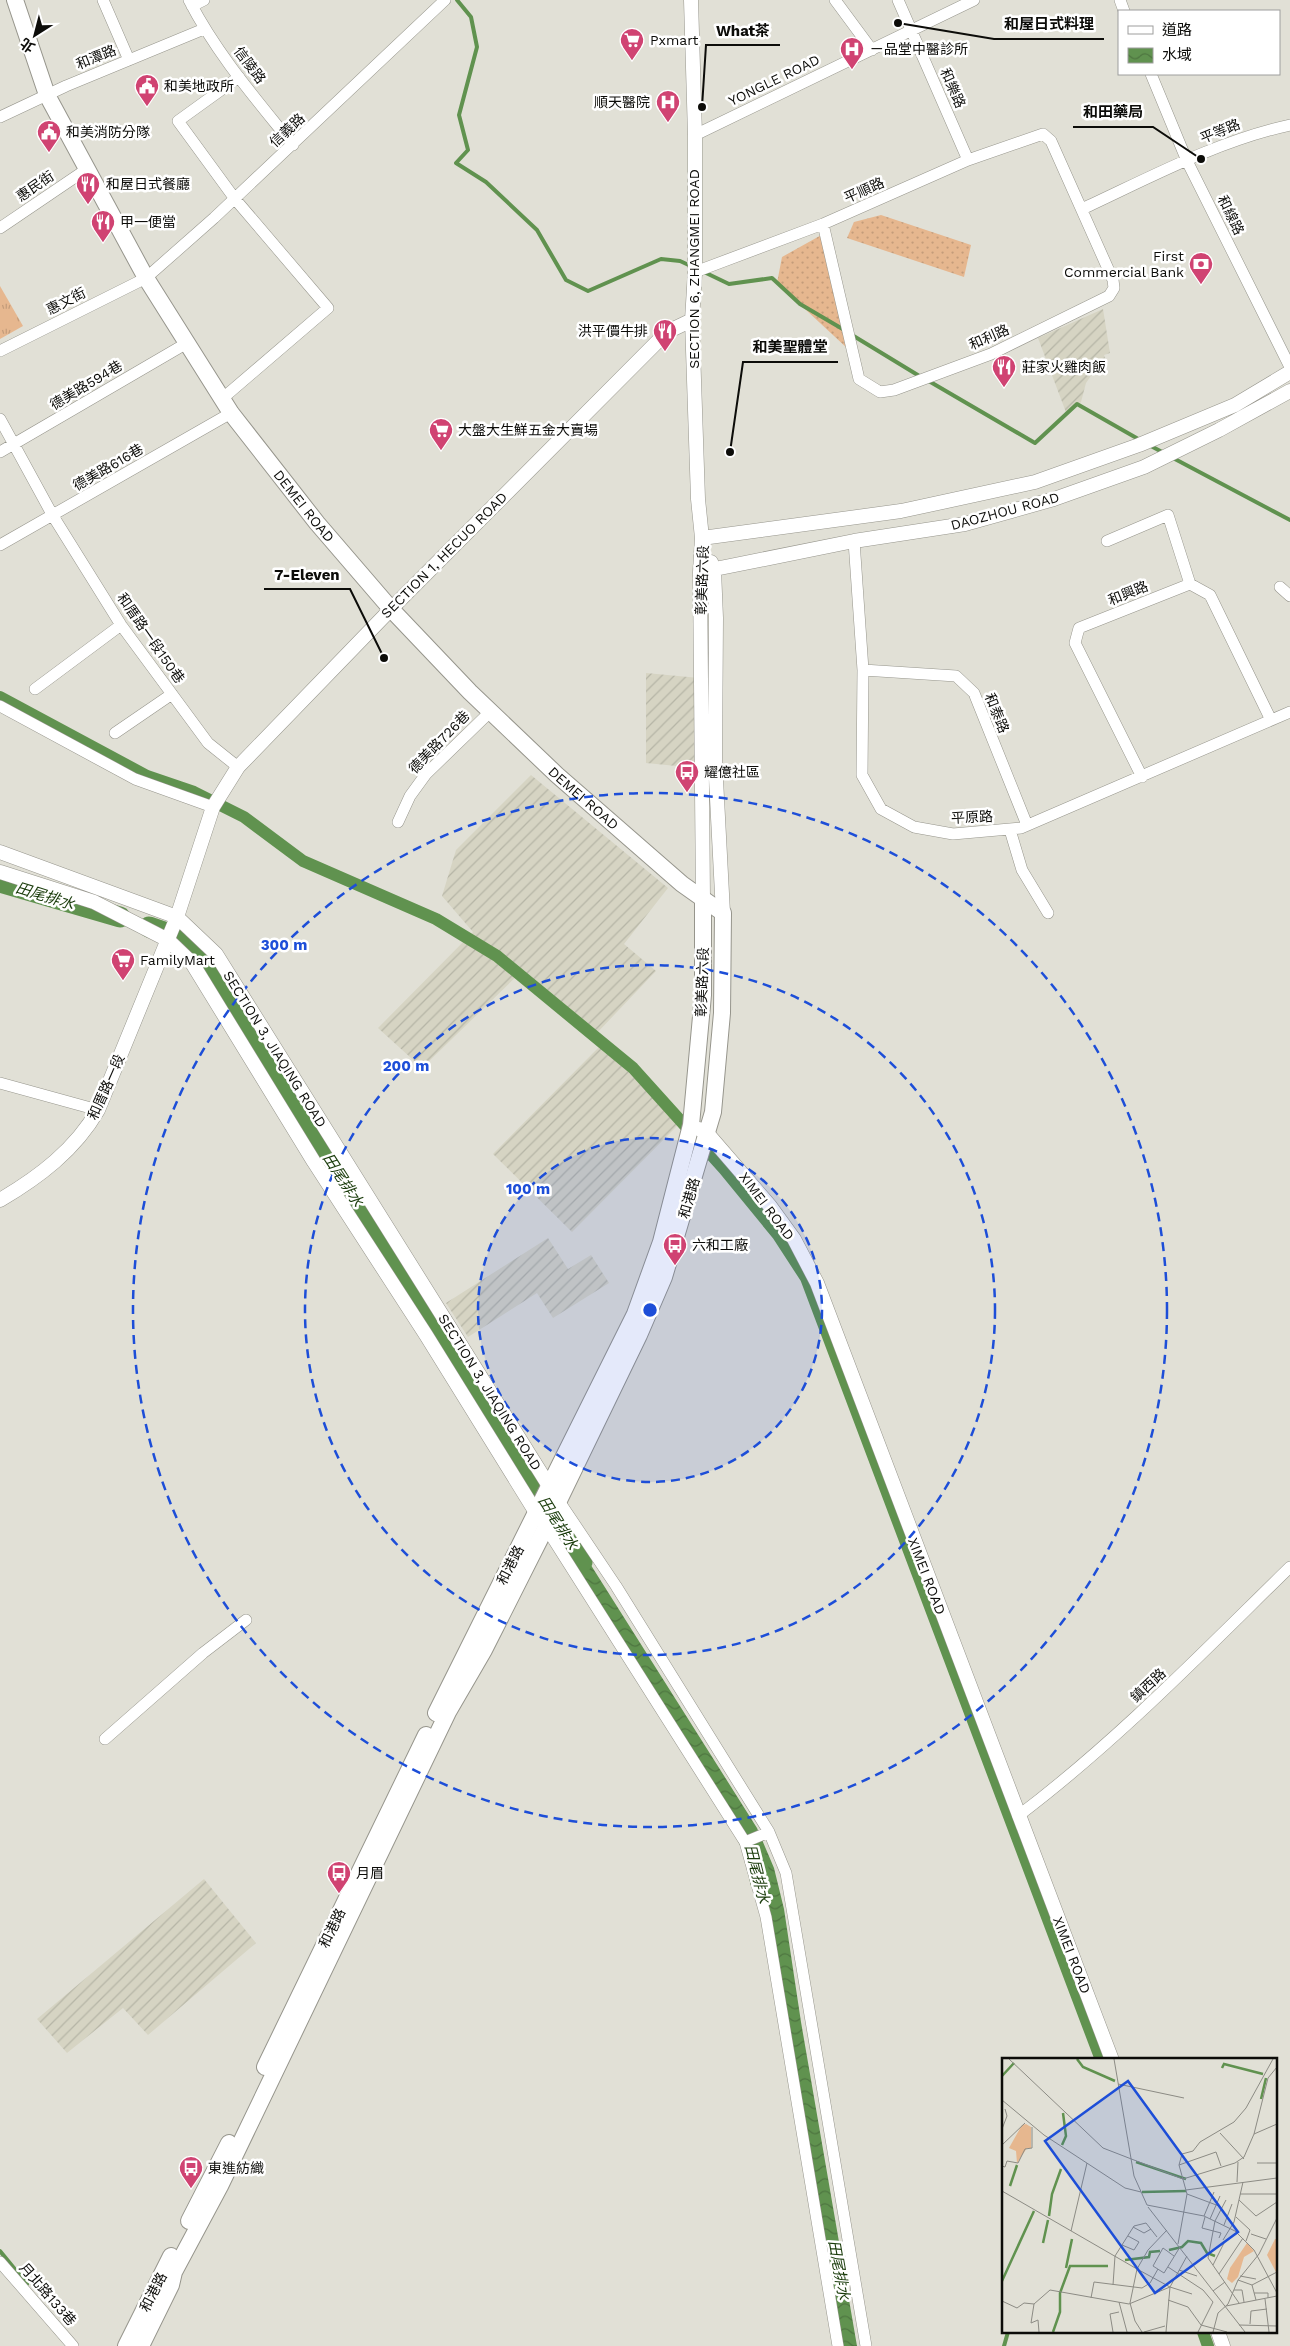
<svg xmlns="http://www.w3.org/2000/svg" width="1290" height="2346" font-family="'Work Sans','Noto Sans TC',sans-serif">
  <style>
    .industrial { fill: url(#industrial-furrows) }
    .grass { fill: url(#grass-dots) }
    .park { fill: url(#park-tufts) }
    .water { fill: url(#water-waves) }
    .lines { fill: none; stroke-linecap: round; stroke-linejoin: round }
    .stream { stroke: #60924f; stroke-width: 4 }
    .canal { stroke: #60924f; stroke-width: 12 }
    .river { stroke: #60924f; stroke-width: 21 }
    .minor-casing { stroke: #96958c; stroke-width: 12 }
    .tertiary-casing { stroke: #96958c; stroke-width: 15 }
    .secondary-casing { stroke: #96958c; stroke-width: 18 }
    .minor { stroke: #fff; stroke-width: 11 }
    .tertiary { stroke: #fff; stroke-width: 14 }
    .secondary { stroke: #fff; stroke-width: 16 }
    .ring { fill: none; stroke: #1d4ed8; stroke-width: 2.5; stroke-dasharray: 9 6 }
    .labels { text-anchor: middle; stroke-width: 5; stroke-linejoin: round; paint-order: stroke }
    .poi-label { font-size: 14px; fill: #0c0c09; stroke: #fff; text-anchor: start }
    .street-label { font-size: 14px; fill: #0c0c09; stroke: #fff }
    .water-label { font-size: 15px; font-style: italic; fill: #193b0a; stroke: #fff }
    .inset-river { fill: none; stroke: #60924f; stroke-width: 2.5 }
    .inset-road { fill: none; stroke: #8c8b84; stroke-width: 1 }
    .view { fill: #1d4ed8; fill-opacity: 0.15; stroke: #1d4ed8; stroke-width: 2.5 }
    .inset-edge { fill: none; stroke: #0c0c09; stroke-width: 2.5 }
    .centre { fill: #1d4ed8; stroke: #fff; stroke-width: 2.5 }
    .ring-label { font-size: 15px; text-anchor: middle; font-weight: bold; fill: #1d4ed8; stroke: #fff; stroke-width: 5; stroke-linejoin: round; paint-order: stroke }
    .leader { fill: none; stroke: #0c0c09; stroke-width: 2 }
    .callout-dot { fill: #0c0c09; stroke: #fff; stroke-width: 2 }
    .callout-label { font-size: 15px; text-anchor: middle; font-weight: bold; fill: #0c0c09; stroke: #fff; stroke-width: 5; stroke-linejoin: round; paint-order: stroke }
  </style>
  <defs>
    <pattern id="industrial-furrows" width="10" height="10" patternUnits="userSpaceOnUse" patternTransform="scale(1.25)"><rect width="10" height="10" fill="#d6d4c3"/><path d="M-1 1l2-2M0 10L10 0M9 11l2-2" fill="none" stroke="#b6b5a6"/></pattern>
    <pattern id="grass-dots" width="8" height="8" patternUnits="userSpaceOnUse" patternTransform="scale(1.25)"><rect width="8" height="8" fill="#e6b78f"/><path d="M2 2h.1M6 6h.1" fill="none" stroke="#c49c7a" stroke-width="1.8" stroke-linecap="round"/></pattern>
    <pattern id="park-tufts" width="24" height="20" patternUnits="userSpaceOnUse" patternTransform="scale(1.25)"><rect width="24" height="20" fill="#e6b78f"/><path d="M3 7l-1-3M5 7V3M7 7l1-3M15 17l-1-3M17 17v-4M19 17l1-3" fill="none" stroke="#c49c7a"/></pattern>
    <pattern id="water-waves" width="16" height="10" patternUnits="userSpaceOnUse" patternTransform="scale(1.25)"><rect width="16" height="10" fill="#60924f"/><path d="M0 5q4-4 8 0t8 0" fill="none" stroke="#4e7640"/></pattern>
  </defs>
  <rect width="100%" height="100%" fill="#e1e0d6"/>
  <path class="industrial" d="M1103,309l7,44 -6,2 2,5 -9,7 -11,16 -5,19 -14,13 -29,-77z
    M646,673l53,5 -2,90 -51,-5z
    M531,775l137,113 -44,56 32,27 -61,64 -74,-63 -99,96 -44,-40 95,-96 -31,-36 14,-46z
    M601,1045l79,78 -108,109 -79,-78z
    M548,1238l20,31 23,-14 18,28 -56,35 -16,-25 -69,44 -22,-34z
    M204,1879l52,64 -108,92 -25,-27 -56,45 -30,-34z"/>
  <path class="grass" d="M881,215l90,30 -7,32 -117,-39 7,-16z
    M825,233l23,116 -71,-66 5,-26z"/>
  <path class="park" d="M0,286l23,40 -23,13z"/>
  <path class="water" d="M570,1532l187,296 17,40 10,41 17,113 56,324h-14l-74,-439 -15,-56 -191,-305z"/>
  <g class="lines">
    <path class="stream" d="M457,0l14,17 6,30 -18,68 9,35 -12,13 30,19 51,48 29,50 22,11 73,-32 19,2 13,6
      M704,272l25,12 43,-6 28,26 46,27
      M852,335l69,42
      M927,380l108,63 42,-39 63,36
      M1149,445l15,8
      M1173,458l117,62
      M0,2251l27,33
      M1004,2346l4,-14"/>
    <path class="canal" d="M0,697l147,79 47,16 50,25 59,44 133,58 61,37 136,112 91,101 54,66 28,43 295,782
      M1203,2332l5,14"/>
    <path class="river" d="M0,882l120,35
      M149,927l38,13 36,51 183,284 176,287
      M740,1823l13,24 8,36"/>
    <g class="minor-casing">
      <path id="minor" d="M103,0l26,60
        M189,0c27,53 67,99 104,145
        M835,0l37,50
        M898,0l70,160
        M1120,0l4,11
        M192,6l12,-6
        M1151,74l36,87 103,206
        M0,117l66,-31 138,-57
        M695,135l279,-135
        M1082,209c67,-31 135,-68 208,-84
        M0,228l87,-59
        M695,272l128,-48 145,-64 75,-26 8,7 62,139 1,8 -5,8 -118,58 -97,36 -14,2 -21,-13 -36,-155
        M0,351l146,-73 68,-60 231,-218
        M223,398l105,-90 -93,-109 -57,-78 61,-44
        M0,419l53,97 68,109 87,118 30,24
        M0,452l187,-109
        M854,541l9,129 -1,105 19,34 33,18 39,7 68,-6 269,-116
        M1107,541l61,-26 22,69
        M0,545l231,-132
        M1280,587l10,9
        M863,670l93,6 18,17 53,132
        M35,689l86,-64
        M0,706l135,73 78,28
        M115,733l57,-39
        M1142,777l-67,-134 4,-15 111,-44 20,11 61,125
        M398,822l12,-26 16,-22 65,-63
        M1010,830l12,40 26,43
        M0,1083l98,27
        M559,1501l57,85 153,246 17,41 80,473
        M546,1528l199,314 21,75 72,429
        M105,1739l98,-86 43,-33
        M1018,1816c98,-74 184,-163 272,-249
        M745,1842l24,-10
        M0,2262l73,84"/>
    </g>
    <g class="tertiary-casing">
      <path id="tertiary" d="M691,0l4,135v137l-3,48 6,179 4,39 -2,34 3,327
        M702,538l199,-27 134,-29 104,-37 96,-40 55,-33
        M711,562l3,8 2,48 -1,142 8,153
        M700,572l154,-31 111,-17 89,-25 90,-32 75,-37 71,-39
        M0,852l177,65 39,37 338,540
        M0,872l94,30 74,38 24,23 122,199 112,173 114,184
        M699,1129l8,4 63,73 24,33 23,44 295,777
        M0,1200c39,-23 75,-50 98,-90l79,-193 36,-110 25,-40 153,-158 276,-277 25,-12
        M1218,2332l5,14"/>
    </g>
    <g class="secondary-casing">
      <g id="secondary">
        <path id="s1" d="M15,0l32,95 99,183 85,135 86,110 74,86 79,83 87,83 125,109 41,29 -1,100 -9,99 -49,165 -25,58 -91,188 -64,127 -36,62 -228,474 -46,86 -3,13 -30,61"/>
        <path d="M436,1713l199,-399 26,-72 30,-117 12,-130v-96"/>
        <path d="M265,2067l161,-332"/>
        <path d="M189,2221l40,-78"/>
        <path d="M126,2346l45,-90"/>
      </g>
    </g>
    <use href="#minor" class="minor"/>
    <use href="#tertiary" class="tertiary"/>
    <use href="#secondary" class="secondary"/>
  </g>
  <circle cx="650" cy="1310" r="172" fill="#1d4ed8" fill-opacity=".12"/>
  <g class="ring">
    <circle cx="650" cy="1310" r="172"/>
    <circle cx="650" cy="1310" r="345"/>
    <circle cx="650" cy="1310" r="517"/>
  </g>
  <defs>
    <g id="supermarket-pin" transform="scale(1.25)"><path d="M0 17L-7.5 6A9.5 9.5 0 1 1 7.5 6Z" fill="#d04372" stroke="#fff"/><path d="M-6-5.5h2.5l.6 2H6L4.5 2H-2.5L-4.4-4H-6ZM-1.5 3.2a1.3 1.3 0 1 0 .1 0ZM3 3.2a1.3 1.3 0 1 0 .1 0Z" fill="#fff"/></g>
    <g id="hospital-pin" transform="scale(1.25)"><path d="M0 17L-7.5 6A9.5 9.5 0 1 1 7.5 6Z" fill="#d04372" stroke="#fff"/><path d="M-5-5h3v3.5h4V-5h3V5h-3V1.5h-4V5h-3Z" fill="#fff"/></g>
    <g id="civic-pin" transform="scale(1.25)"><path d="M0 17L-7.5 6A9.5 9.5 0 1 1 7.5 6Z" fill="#d04372" stroke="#fff"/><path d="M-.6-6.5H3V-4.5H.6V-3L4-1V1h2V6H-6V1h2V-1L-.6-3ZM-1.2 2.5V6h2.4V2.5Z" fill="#fff"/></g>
    <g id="restaurant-pin" transform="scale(1.25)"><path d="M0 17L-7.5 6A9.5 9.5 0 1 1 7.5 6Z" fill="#d04372" stroke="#fff"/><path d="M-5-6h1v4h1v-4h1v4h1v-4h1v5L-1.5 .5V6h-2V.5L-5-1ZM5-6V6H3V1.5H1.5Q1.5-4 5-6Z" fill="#fff"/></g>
    <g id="bank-pin" transform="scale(1.25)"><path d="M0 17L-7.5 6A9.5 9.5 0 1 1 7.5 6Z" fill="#d04372" stroke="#fff"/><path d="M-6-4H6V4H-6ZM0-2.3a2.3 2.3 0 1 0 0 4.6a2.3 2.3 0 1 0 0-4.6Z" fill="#fff"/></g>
    <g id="bus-pin" transform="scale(1.25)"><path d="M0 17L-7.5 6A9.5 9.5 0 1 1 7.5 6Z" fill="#d04372" stroke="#fff"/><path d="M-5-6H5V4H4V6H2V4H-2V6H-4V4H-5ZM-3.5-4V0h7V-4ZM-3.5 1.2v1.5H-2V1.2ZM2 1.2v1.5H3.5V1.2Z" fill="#fff"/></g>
  </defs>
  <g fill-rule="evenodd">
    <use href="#supermarket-pin" x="632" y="40"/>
    <use href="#hospital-pin" x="852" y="49"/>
    <use href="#civic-pin" x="147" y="86"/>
    <use href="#hospital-pin" x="668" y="102"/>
    <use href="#civic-pin" x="49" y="132"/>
    <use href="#restaurant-pin" x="88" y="184"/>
    <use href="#restaurant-pin" x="103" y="222"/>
    <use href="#bank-pin" x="1201" y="264"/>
    <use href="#restaurant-pin" x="665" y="331"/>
    <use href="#restaurant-pin" x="1004" y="367"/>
    <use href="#supermarket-pin" x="441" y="430"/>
    <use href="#bus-pin" x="687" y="772"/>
    <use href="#supermarket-pin" x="123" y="960"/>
    <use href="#bus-pin" x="675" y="1245"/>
    <use href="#bus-pin" x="339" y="1873"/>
    <use href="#bus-pin" x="191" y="2168"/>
  </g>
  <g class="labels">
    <g class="poi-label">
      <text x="650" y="45">Pxmart</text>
      <text x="870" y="54">ㄧ品堂中醫診所</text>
      <text x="164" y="91">和美地政所</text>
      <text x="650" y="107" text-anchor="end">順天醫院</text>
      <text x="66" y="137">和美消防分隊</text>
      <text x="106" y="189">和屋日式餐廳</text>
      <text x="120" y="227">甲一便當</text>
      <text x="1184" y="261" text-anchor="end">First<tspan x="1184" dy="16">Commercial Bank</tspan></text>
      <text x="648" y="336" text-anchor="end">洪平價牛排</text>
      <text x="1022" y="372">莊家火雞肉飯</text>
      <text x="458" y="435">大盤大生鮮五金大賣場</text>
      <text x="704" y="777">耀億社區</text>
      <text x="140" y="965">FamilyMart</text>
      <text x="692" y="1250">六和工廠</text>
      <text x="356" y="1878">月眉</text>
      <text x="208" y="2173">東進紡織</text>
    </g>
    <g class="street-label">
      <text transform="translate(96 57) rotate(-22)" y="5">和潭路</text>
      <text transform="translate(250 65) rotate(53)" y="5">信陵路</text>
      <text transform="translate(774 80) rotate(-26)" y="5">YONGLE ROAD</text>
      <text transform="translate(953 88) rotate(66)" y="5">和樂路</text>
      <text transform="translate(287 130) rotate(-43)" y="5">信義路</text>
      <text transform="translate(1220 131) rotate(-22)" y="5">平等路</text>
      <text transform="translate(35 186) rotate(-34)" y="5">惠民街</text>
      <text transform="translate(864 190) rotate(-24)" y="5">平順路</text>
      <text transform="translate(1231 215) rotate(64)" y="5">和線路</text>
      <text transform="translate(694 269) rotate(-90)" y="5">SECTION 6, ZHANGMEI ROAD</text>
      <text transform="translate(66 301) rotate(-27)" y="5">惠文街</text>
      <text transform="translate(989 337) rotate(-24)" y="5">和利路</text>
      <text transform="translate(86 385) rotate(-31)" y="5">德美路594巷</text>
      <text transform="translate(108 467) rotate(-30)" y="5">德美路616巷</text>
      <text dy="5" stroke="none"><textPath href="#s1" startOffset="586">DEMEI ROAD</textPath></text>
      <text transform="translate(1005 511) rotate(-15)" y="5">DAOZHOU ROAD</text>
      <text transform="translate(444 555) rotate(-45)" y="5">SECTION 1, HECUO ROAD</text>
      <text transform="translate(702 580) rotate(-88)" y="5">彰美路六段</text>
      <text transform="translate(1128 593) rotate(-22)" y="5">和興路</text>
      <text transform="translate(151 638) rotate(55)" y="5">和厝路一段150巷</text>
      <text transform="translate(997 713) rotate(68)" y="5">和泰路</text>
      <text transform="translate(439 742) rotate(-46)" y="5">德美路726巷</text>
      <text dy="5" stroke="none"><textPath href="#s1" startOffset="991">DEMEI ROAD</textPath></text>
      <text transform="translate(972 817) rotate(-3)" y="5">平原路</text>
      <text transform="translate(702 982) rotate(-88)" y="5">彰美路六段</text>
      <text transform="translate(275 1049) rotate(58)" y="5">SECTION 3, JIAQING ROAD</text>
      <text transform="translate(106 1087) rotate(-66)" y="5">和厝路一段</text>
      <text transform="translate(689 1198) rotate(-74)" y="5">和港路</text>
      <text transform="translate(767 1206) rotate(53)" y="5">XIMEI ROAD</text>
      <text transform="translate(490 1392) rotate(58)" y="5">SECTION 3, JIAQING ROAD</text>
      <text transform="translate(510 1565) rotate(-63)" y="5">和港路</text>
      <text transform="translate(927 1576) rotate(69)" y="5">XIMEI ROAD</text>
      <text transform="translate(1148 1685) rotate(-43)" y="5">鎮西路</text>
      <text transform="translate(332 1928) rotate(-64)" y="5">和港路</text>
      <text transform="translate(1072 1955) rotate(69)" y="5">XIMEI ROAD</text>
      <text transform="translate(153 2292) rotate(-63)" y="5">和港路</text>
      <text transform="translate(48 2294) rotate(49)" y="5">月北路133巷</text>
    </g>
    <g class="water-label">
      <text transform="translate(45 896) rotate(17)" y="5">田尾排水</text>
      <text transform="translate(343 1180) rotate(57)" y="5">田尾排水</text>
      <text transform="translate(558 1523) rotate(58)" y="5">田尾排水</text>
      <text transform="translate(757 1874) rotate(76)" y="5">田尾排水</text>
      <text transform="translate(839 2270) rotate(80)" y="5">田尾排水</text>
    </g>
  </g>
  <g transform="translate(1002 2058)">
    <rect width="275" height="275" fill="#e1e0d6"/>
    <path d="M24,66l5,3v21h-4l-10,15 -1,-12 -7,-3 13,-23z" fill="#e6b78f"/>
    <path d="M273,181h2l-1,33 -9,-17zM245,185l7,8 -10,6 -6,20 -6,6 -5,-4 3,-11z" fill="#e6b78f"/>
    <path class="inset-river" d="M75,1l6,8 32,14M220,10l2,-4 39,10M0,18l12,-13M259,41l5,-21M60,87l4,-9 -3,-23M134,104l50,17M8,128l7,-21M140,134l44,-1M47,158l3,-22 9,-25M41,185l5,-23M167,192l13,-3 6,-6 13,2 6,10 8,3M123,202l24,-3 1,-5 10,-1M64,210l6,-29M0,223l32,-70M51,274l7,-20v-19l10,-27h38"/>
    <path class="inset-road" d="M7,1l94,89 80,31 52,-16 9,-6 10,-23 14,-56 9,-11M112,1l20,117 13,29 57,11 31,15 19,19 23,43M116,26l66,14M0,42l42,35 81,53 16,4M0,71l5,-13 -2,-7M218,75l24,26M252,76l23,-10M0,87l23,-22M255,105h20M177,107l37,-13 5,14M0,108l3,1 2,-6 11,2 7,-14 7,-1v-21M0,122v20M235,124l1,-20M184,132l91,-12M0,133l135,78 -7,34 5,18 7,11M185,136l32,12M238,136h37M224,142l-11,21 -7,37 31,45M237,142l17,16 21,-14M146,149l97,125M202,158l10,-24M203,159l-3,11 19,5 -2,5M234,159l14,13 -4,11M208,161l10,-23M222,167l8,-21M131,169l11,6 7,-4M165,172l-19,20 -11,19 33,18 22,7M69,173l16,-68M249,176l15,5M221,182l11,-18 9,-40M176,186l9,-50 -8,-29 3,-11 11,-3 7,-9 34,-20 12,-14 27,-49M120,187l12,5 5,-8 -11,-6M172,198l-11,-8 -10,18 11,7 16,-26M211,207l12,-24M166,209l35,23 10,12 -15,30M177,212l18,6M217,216l24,-36M238,218l16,3M236,222l14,5 25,-13M111,227l2,-29 19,-30 12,-3 11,14M250,227l4,15M232,232h8l2,12M211,233l12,-9M252,235h14v5M89,240l3,-16 48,6 8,-5 8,-14M263,241l4,33M166,242l20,7 13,18 26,7M0,243l15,7 7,-5 10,1 16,-14 79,14 41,-17M117,244l8,30M32,246l-3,19 7,-3 1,12M224,248l51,-10M248,266l1,-13 16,-2M237,267l38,1M111,274l-3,-18 9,-2M142,274l21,-6M164,274l4,-45 17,-31M211,274l5,-19 10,-9 10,-24 21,-26 18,-36"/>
    <path class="view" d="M126,23l110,151 -83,61 -110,-152z"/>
    <rect width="275" height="275" class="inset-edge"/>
  </g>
  <circle cx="650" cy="1310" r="8" class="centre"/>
  <g class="ring-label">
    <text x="284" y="950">300 m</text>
    <text x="406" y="1071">200 m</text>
    <text x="528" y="1194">100 m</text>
  </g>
  <path class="leader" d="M898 23L994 39H1104M702 107L706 45H780M1201 159L1153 127H1073M730 452L743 362H838M384 658L350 589H264"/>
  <g class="callout-dot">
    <circle cx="898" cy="23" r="5"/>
    <circle cx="702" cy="107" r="5"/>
    <circle cx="1201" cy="159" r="5"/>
    <circle cx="730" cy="452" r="5"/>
    <circle cx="384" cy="658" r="5"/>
  </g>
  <g class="callout-label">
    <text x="1049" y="29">和屋日式料理</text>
    <text x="743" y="36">What茶</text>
    <text x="1113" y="117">和田藥局</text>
    <text x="790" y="352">和美聖體堂</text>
    <text x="307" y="580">7-Eleven</text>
  </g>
  <rect x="1118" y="10" width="162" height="65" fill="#ffffff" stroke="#9e9e9d"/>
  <rect x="1128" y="26" width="25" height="8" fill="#ffffff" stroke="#9e9e9d"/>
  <text x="1162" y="35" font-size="15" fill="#0c0c09">道路</text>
  <rect x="1128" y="48" width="25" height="15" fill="url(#water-waves)" stroke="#9e9e9d"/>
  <text x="1162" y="60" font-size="15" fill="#0c0c09">水域</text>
  <g transform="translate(35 35) rotate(216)" stroke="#ffffff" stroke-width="4" paint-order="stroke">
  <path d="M0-4L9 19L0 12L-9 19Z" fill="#0c0c09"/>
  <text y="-8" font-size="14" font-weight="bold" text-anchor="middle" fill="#0c0c09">北</text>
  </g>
</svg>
